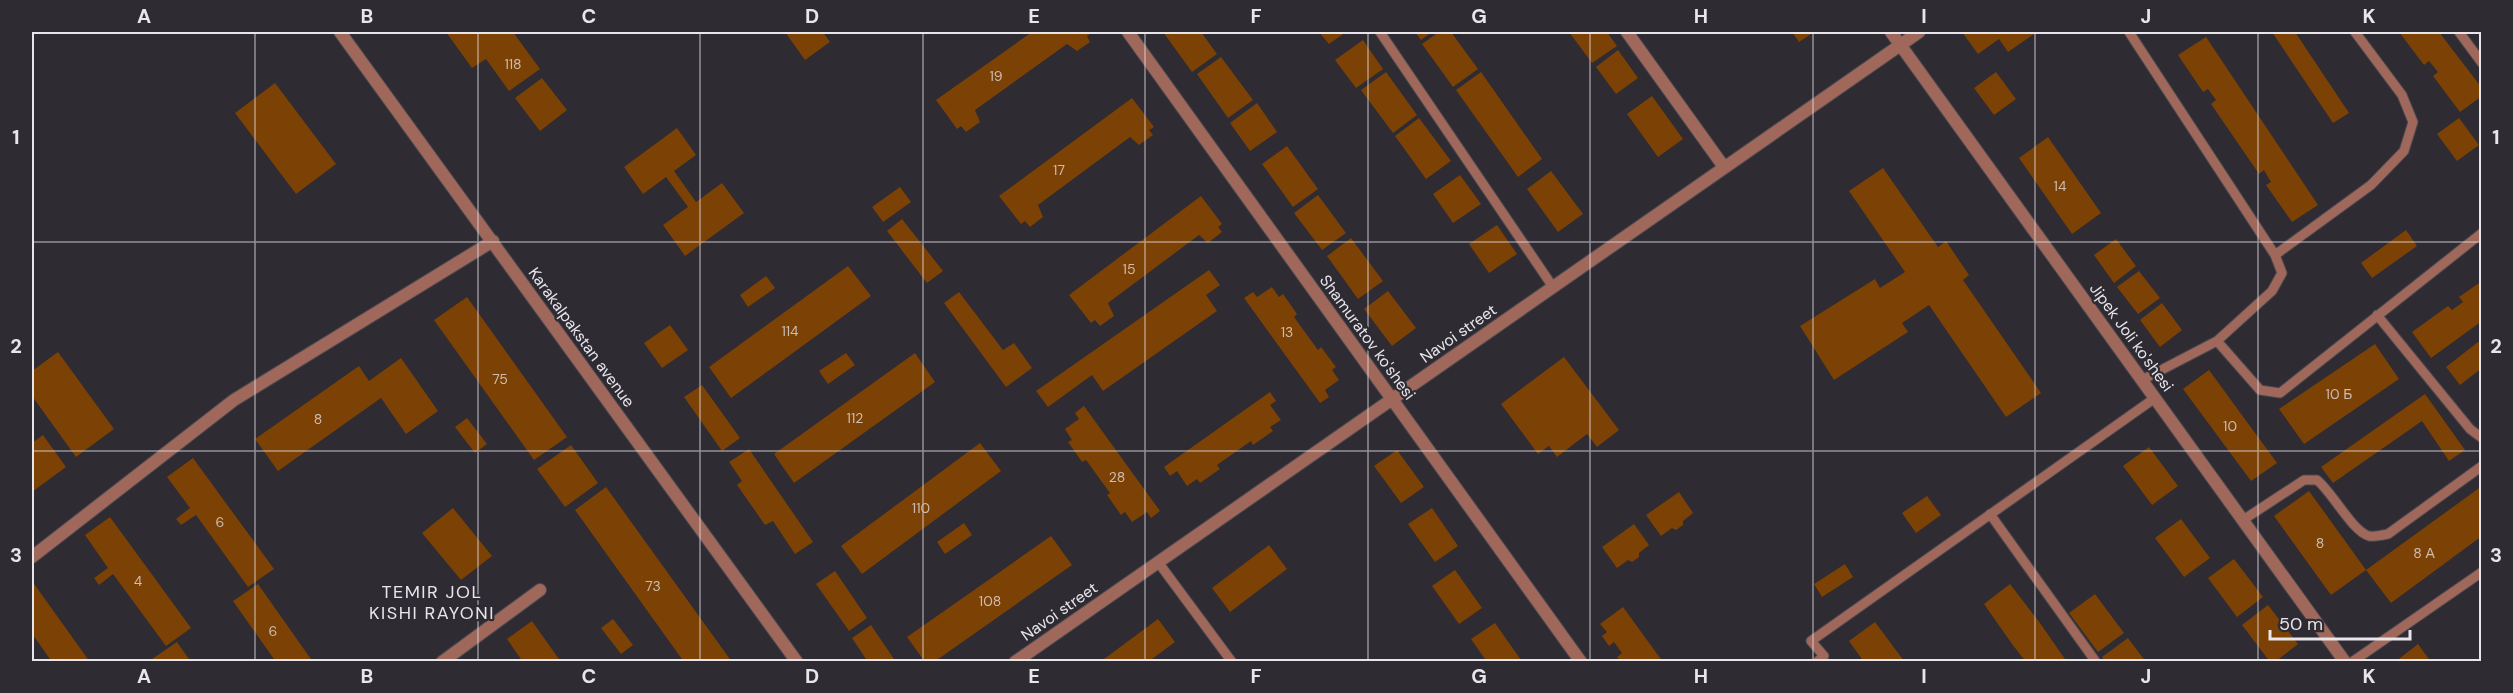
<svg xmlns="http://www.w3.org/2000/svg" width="2513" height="693" font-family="'DM Sans',sans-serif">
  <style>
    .building { fill: #7c4104 }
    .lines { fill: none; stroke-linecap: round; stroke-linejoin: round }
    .service-casing { stroke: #4c4950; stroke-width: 11 }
    .minor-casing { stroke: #4c4950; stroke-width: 14 }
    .tertiary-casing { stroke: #4c4950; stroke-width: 14 }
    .service { stroke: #9f685b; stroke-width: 9 }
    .minor { stroke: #9f685b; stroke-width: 12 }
    .tertiary { stroke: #9f685b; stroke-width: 12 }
    .grid { fill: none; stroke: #e8e5eb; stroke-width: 1.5; stroke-opacity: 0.55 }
    .labels { text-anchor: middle; stroke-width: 4.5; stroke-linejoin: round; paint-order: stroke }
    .number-label { font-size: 14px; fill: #cdbcb1 }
    .street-label { font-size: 16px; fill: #e8e5eb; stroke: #2e2b33 }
    .neighbourhood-label { font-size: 18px; letter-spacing: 1.5px; fill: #e8e5eb; stroke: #2e2b33 }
    .neatline { fill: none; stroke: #e8e5eb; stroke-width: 2 }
    .grid-label { font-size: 20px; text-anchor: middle; font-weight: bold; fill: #e8e5eb }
  </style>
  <rect width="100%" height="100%" fill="#2e2b33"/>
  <path class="building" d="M446,32h67l27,37 -31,22 -23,-32 -14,9z
    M785,32h38l7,10 -25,18z
    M1032,32h57l2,1 -4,3 3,6 -13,9 -10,-7 -92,66 5,12 -14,10 -5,-6 -4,3 -21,-29z
    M1163,32h38l16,22 -25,18z
    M1319,32h27l-17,12z
    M1415,32h17l-11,8z
    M1439,32h12l27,37 -25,18 -31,-43z
    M1569,32h38l10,14 -25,17z
    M1792,32h22l-15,10z
    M1962,32h75l-29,20 -9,-13 -21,15z
    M2272,32h23l54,81 -16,10z
    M2399,32h40l43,56v8l-22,16 -27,-36 5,-4 -9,-11 -5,4z
    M2206,37l112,168 -26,17 -26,-37 5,-3 -7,-12 -5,4 -48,-70 5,-4 -8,-11 -5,3 -25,-37z
    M1363,40l20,29 -27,19 -21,-28z
    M1618,50l20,28 -22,16 -20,-27z
    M1221,57l32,43 -25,18 -31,-44z
    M1386,72l31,43 -24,18 -32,-43z
    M1481,72l61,87 -24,18 -62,-87z
    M1996,72l20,27 -22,16 -20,-27z
    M542,78l25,32 -27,21 -25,-33z
    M275,83l61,81 -40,30 -61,-81z
    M1652,96l31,43 -25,18 -31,-43z
    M1132,98l22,29 -5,3 4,5 -14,10 -9,-8 -92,68 5,12 -13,10 -5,-6 -4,3 -22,-28z
    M1257,103l20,29 -27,19 -20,-28z
    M1419,118l32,43 -25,18 -31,-43z
    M2459,118l20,27 -22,16 -20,-27z
    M677,128l19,27 -22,16 22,31 26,-19 22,30 -59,43 -22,-31 25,-18 -22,-30 -23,17 -19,-27z
    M2048,137l53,76 -29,21 -53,-76z
    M1287,146l31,43 -25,18 -31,-43z
    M1883,168l55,79 8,-6 23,34 -6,5 78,113 -35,24 -77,-112 -27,18 6,9 -74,48 -34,-54 75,-47 5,9 25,-16 -56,-81z
    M1551,171l32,43 -25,18 -31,-43z
    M1460,175l21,29 -28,19 -20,-29z
    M900,187l11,15 -28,20 -11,-15z
    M1318,195l28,38 -24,17 -28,-37z
    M1201,196l21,28 -4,3 4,5 -14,11 -9,-8 -91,68 6,13 -14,10 -5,-6 -4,3 -22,-28z
    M902,219l41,52 -16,12 -40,-52z
    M1497,225l20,29 -28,19 -20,-29z
    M2406,230l11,16 -45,32 -11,-15z
    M1351,238l32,43 -25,18 -31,-43z
    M2116,239l20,27 -22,17 -20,-28z
    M848,266l23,30 -140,102 -22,-31z
    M1209,270l11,15 -14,10 11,16 -114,80 -11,-16 -44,32 -12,-16z
    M2139,271l21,27 -22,16 -21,-27z
    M766,276l9,12 -27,19 -8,-12z
    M2482,281v40l-51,37 -19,-26 36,-26 4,4 11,-8 -4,-5z
    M1272,287l7,10 4,-3 14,20 -3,3 24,33 3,-3 15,20 -4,3 7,10 -14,10 4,7 -9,6 -76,-105 9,-6 4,5z
    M1388,291l28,37 -24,18 -28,-37z
    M959,292l44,58 11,-7 18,25 -26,19 -62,-84z
    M467,297l100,140 -33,23 -100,-140z
    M2162,303l20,27 -22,17 -20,-27z
    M670,325l18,25 -26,18 -18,-25z
    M2482,339v29l-22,17 -14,-18z
    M2375,344l24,35 -95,65 -25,-35z
    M58,352l56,77 -38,28 -44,-61v-25z
    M846,353l9,12 -27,19 -9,-13z
    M915,353l20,29 -141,101 -20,-29z
    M1564,357l55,73 -22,17 -10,-13 -30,23 -8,-11 -11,8 -37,-50z
    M401,358l37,53 -32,23 -25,-36 -103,73 -23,-32 104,-73 10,15z
    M2209,370l68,93 -26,18 -68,-92z
    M702,385l38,53 -18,13 -38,-54z
    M1270,392l6,9 -6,4 11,15 -11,7 3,4 -20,14 -2,-4 -34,24 3,4 -20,14 -3,-4 -10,7 -10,-15 -7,5 -6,-9z
    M2425,394l40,56 -16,11 -27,-40 -89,62 -12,-16z
    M1084,406l76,105 -9,7 -4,-6 -15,10 -7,-10 -4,3 -14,-20 3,-2 -24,-33 -4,2 -14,-20 4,-2 -7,-11 14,-10 -4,-6z
    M467,418l20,26 -12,9 -20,-26z
    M43,435l23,32 -34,25v-49z
    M980,443l21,28 -139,103 -21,-28z
    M571,445l27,38 -33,24 -28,-38z
    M2149,447l29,39 -26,19 -29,-39z
    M749,449l64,93 -18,12 -22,-33 -8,4 -28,-40 5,-4 -13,-19z
    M1397,450l27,37 -23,16 -27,-37z
    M193,458l81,111 -26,18 -52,-72 -15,10 -5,-6 14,-11 -23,-31z
    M2482,486v50l-91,67 -25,-33 -35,25 -57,-79 35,-25 57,79z
    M606,487l126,175h-48l-109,-152z
    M1679,492l14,21 -10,8v4l-7,5 -4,-2 -11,8 -15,-21z
    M1927,496l14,19 -25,18 -14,-20z
    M453,508l39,48 -31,24 -39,-47z
    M1432,508l26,38 -23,16 -27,-38z
    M110,517l81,111 -25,18 -53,-72 -14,11 -5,-7 14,-10 -23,-33z
    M2181,519l29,39 -26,19 -29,-39z
    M964,523l8,12 -27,19 -8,-12z
    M1634,524l15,21 -10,8v4l-7,5 -4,-2 -11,8 -15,-21z
    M1051,536l21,29 -138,97h-9l-18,-25z
    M1269,545l18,24 -57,43 -18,-24z
    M2234,559l29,38 -26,20 -29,-39z
    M1845,564l8,13 -31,20 -8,-13z
    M1455,570l27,38 -23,16 -27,-38z
    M835,571l32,47 -18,13 -33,-47z
    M32,581l58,81h-38l-19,-27 -1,1z
    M258,584l55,78h-37l-43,-61z
    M2010,584l30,39 27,39h-41l-14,-18 -28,-40z
    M2095,594l29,39 -26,19 -29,-39z
    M2268,605l30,39 -23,18h-5l-28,-37z
    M1623,607l40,55h-42l-4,-5 5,-4 -8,-11 -5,4 -7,-10 5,-4 -7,-8z
    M613,619l20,26 -12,9 -20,-26z
    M1158,619l17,23 -27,20h-48z
    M532,621l29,41h-38l-16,-23z
    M1875,622l29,39 -1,1h-39l-15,-21z
    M1495,623l26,37 -1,2h-33l-16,-23z
    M871,625l25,37h-28l-16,-24z
    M2128,638l18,24h-41l-3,-5z
    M177,642l14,20h-37l-2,-3z
    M2418,644l13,18h-36z"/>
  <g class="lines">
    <g class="service-casing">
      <path id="service" d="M1380,32l173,255
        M2129,32l146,223 7,18 -10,18 -55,50
        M2459,32l23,31
        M2275,255l96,-70 33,-34 9,-29 -11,-27 -47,-63
        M2377,315l93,114 12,9
        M2142,380l75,-39 43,49 20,3 202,-160
        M1990,514l106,148
        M2243,520l61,-40h13c16,13 35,51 52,56 5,1 14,-1 19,-2l94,-68
        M1158,562l74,100
        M1817,662l7,-6 -13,-15 344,-243
        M2352,662l130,-90"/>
    </g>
    <g class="minor-casing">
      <path id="minor" d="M1128,32l453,630
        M1627,32l97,135
        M1891,32l454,630
        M32,557l202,-157 259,-159
        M442,662l98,-72
        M1015,662l904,-630"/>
    </g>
    <g class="tertiary-casing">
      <path id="tertiary" d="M340,32l457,630"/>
    </g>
    <use href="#service" class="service"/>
    <use href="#minor" class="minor"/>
    <use href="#tertiary" class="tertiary"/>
  </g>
  <path class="grid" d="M255,32v630M478,32v630M700,32v630M923,32v630M1145,32v630M1368,32v630M1590,32v630M1813,32v630M2035,32v630M2258,32v630M32,242h2450M32,451h2450"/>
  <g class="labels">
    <g class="number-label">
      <text x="513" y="69">118</text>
      <text x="996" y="81">19</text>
      <text x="1059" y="175">17</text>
      <text x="2060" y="191">14</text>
      <text x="1129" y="274">15</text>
      <text x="790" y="336">114</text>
      <text x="1287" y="337">13</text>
      <text x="500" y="384">75</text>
      <text x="2339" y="399">10 Б</text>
      <text x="855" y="423">112</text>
      <text x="318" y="424">8</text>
      <text x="2230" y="431">10</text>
      <text x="1117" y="482">28</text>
      <text x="921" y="513">110</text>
      <text x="220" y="527">6</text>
      <text x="2320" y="548">8</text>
      <text x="2424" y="558">8 А</text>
      <text x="138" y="586">4</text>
      <text x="653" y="591">73</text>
      <text x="990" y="606">108</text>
      <text x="273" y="636">6</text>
    </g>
    <g class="street-label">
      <text transform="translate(1458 333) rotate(-35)" y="6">Navoi street</text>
      <text transform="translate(582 337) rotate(54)" y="6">Karakalpakstan avenue</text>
      <text transform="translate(1368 337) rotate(54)" y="6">Shamuratov ko'shesi</text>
      <text transform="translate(2132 337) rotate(54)" y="6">Jipek Joli ko'shesi</text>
      <text transform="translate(1059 611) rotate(-35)" y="6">Navoi street</text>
    </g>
    <g class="neighbourhood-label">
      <text x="432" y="598">TEMIR JOL<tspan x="432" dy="21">KISHI RAYONI</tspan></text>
    </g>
  </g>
  <rect width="2513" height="693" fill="none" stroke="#2e2b33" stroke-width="66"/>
  <path d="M2270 630v9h140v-9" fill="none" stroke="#e8e5eb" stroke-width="3"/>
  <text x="2279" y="630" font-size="18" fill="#e8e5eb" stroke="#2e2b33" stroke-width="4.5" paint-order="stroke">50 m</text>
  <rect x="33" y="33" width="2447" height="627" class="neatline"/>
  <g class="grid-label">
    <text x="144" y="23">A</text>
    <text x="367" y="23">B</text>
    <text x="589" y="23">C</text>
    <text x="812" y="23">D</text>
    <text x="1034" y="23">E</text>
    <text x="1256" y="23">F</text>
    <text x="1479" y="23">G</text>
    <text x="1701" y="23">H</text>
    <text x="1924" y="23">I</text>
    <text x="2146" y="23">J</text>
    <text x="2369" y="23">K</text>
    <text x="16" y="144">1</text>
    <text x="2496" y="144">1</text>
    <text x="16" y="353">2</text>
    <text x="2496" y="353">2</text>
    <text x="16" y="562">3</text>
    <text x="2496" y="562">3</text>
    <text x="144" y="683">A</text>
    <text x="367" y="683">B</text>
    <text x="589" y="683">C</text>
    <text x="812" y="683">D</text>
    <text x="1034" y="683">E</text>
    <text x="1256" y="683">F</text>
    <text x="1479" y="683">G</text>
    <text x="1701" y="683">H</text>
    <text x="1924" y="683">I</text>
    <text x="2146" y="683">J</text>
    <text x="2369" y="683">K</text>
  </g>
</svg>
